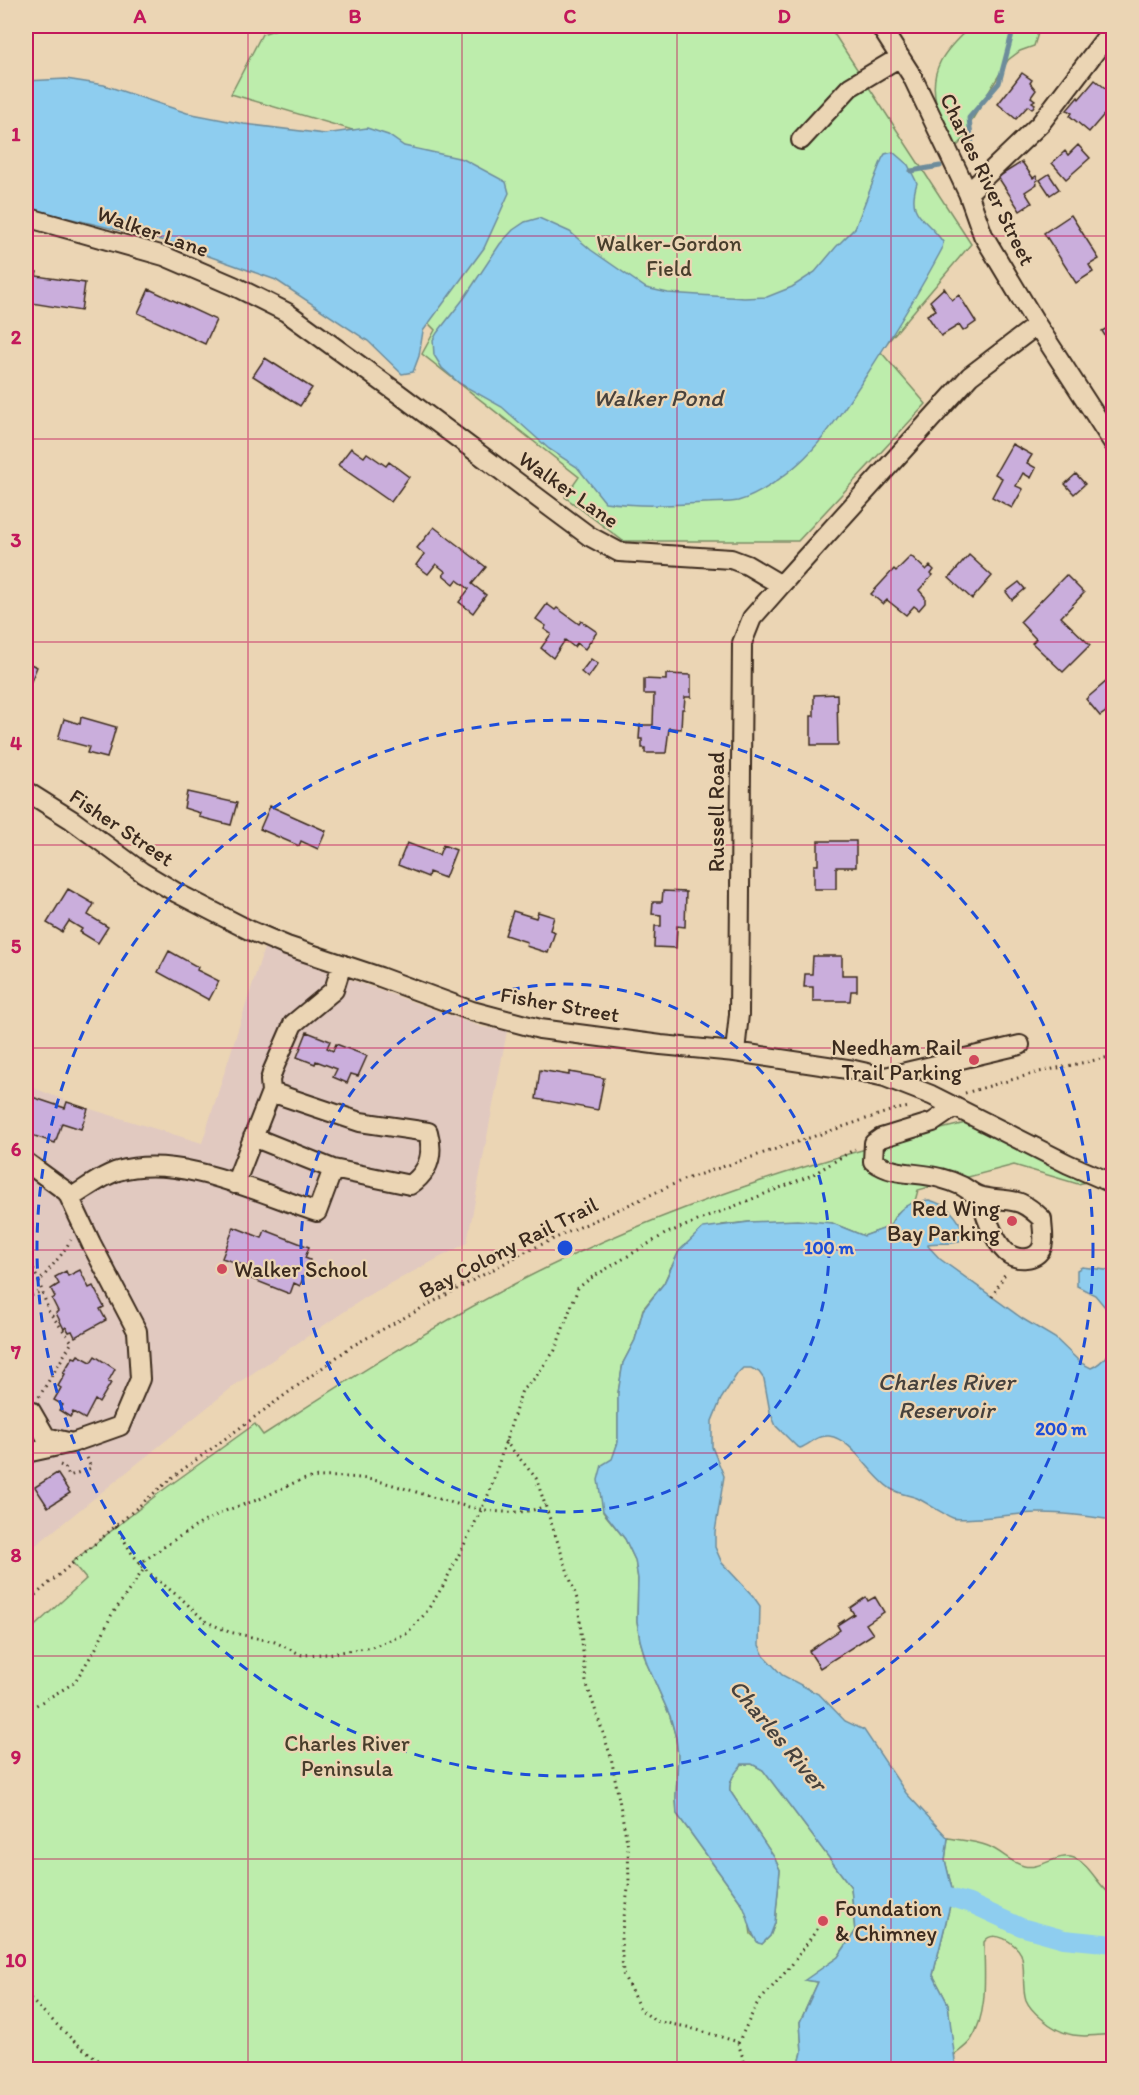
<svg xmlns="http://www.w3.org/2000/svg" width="1139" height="2095" font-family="Itim,sans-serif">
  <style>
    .built { fill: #e1c9c0 }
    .green { fill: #bdedac; stroke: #7c8c65; stroke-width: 1.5 }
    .water { fill: #8ecdef; stroke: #6d8c9b; stroke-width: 1.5 }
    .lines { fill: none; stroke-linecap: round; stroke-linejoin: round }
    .stream { stroke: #6d8c9b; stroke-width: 5 }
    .canal { stroke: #8ecdef; stroke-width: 18 }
    .building { fill: #caaedc; stroke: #3b2a1e; stroke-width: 1.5 }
    .minor-casing { stroke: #3b2a1e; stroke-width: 22 }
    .path { stroke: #3b2a1e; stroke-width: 3; stroke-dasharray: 1.5 4.5; stroke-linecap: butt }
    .minor { stroke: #ebd5b4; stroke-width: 18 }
    .grid { fill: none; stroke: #c2185b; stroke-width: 1.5; stroke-opacity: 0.55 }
    .ring { fill: none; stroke: #1d4ed8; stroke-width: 3; stroke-dasharray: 10 8 }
    .poi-dot { fill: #d1495b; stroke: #ebd5b4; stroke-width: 2 }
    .labels { text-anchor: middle; stroke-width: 4.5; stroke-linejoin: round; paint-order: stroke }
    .street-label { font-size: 22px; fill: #3b2a1e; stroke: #ebd5b4 }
    .park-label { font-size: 22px; fill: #483e2c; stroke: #ebd5b4 }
    .poi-label { font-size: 22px; fill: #3b2a1e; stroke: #ebd5b4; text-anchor: end }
    .water-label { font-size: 24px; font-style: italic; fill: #47423d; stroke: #ebd5b4 }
    .centre { fill: #1d4ed8; stroke: #ebd5b4; stroke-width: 3 }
    .ring-label { font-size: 18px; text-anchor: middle; font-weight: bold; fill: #1d4ed8; stroke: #ebd5b4; stroke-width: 4.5; stroke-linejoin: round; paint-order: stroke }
    .neatline { fill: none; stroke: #c2185b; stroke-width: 2 }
    .grid-label { font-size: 20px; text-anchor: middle; font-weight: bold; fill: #c2185b }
  </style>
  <rect width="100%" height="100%" fill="#ebd5b4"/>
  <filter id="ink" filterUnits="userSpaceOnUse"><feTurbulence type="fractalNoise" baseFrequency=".0167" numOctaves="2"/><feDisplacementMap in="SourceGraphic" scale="12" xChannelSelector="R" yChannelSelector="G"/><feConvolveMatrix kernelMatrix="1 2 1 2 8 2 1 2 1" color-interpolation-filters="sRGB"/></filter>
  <g filter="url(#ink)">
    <path class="built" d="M264,948l218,79 25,4 -40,212 -98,52 -134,90 -209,168v-468l51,20 125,38z"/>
    <path class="green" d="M286,26h543l142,218 -91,107 46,53 -128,137h-175l-58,-44 14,-20 -157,-123 13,-24 -140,-142 71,-54 -135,-40 31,-60z
      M971,26h65l3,4 -5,16 -14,5 -12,9 -36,60 -5,16 -9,9h-5c-1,-6 -3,-12 -5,-17 -4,-7 -9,-14 -11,-21 -10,-38 8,-57 34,-81z
      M974,1121l122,59 -18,4 -64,-19 -96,25 -3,11 -19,13 -7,13 -25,9 -32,-13 -83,-1 -27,3 -51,42 -7,16 -21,26 -8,31 -12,23 -5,30v49l-16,57 1,13 22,27 10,21 3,19 -1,42 3,19 7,24 23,52 6,22 2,17 -2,43 1,16 65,90 6,10 3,20 11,10 8,-8 5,-13 5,-53 -6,-13 -44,-66c-2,-11 6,-19 12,-27h10l11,6 88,117 4,45 -17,25 -32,23 12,2 -18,40 2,30 -4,17 -772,1v-436l60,-55 -14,-17 87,-69 96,-69 8,11c85,-55 171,-110 261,-156 143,-73 295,-121 450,-158z
      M948,1838c12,2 28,3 40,8 13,5 23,17 36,20 17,4 34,-14 50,-8 17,7 24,29 39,38v138c-31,3 -47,6 -72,-16 -6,-5 -12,-11 -15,-18 -5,-15 0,-31 -5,-46 -5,-11 -28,-26 -37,-12 0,31 5,70 -13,98 -4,6 -12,11 -18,16l-5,-52 -15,-29 20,-82 -8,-33z"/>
    <path class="water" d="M66,79l38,6 83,28 57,11 81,10 42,-6 21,7 16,11 59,13 43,23 3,11 -25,55 -61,83 -4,25 -6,16 -11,2 -34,-33 -92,-61 -107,-38 -143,-34v-127z
      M893,152l15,13 9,18c-11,34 9,34 26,59l-1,7c-24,45 -50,87 -78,130 -16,24 -32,49 -51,70 -18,20 -50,45 -75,52 -10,2 -22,1 -32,2 -34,2 -67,4 -101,-1l-28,-35 -28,-18 -47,-42 -43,-24 -17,-15 -8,-13 -1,-15 4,-7 28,-36 35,-53 13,-14 12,-8 14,-4 31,14 21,18 55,38 22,5 76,5 23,-1 25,-10 23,-15 21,-25 19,-19 27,-69 3,-5z
      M929,1200c19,5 29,16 36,35 -6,13 -25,6 -37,9v2l12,13 83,60 32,19 26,25 10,5c12,-5 21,-17 22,-30v182c-25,-4 -52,-8 -77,-7 -17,0 -71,9 -83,5 -12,-5 -24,-14 -36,-20 -8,-3 -18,-4 -26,-9 -21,-13 -38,-50 -62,-53 -13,-1 -18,8 -29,12l-4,-2 -20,-20 -6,-14 -6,-33 -5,-7 -8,-4h-8l-6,6 -16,25 -9,22v26l12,29 -9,56v15l7,16 31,33 7,10 -1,39 5,11 18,19 38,20 25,26 19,9 42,63 42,45 -3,22 8,33 -20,82 15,29 8,65h-158l4,-17 -2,-30 18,-40 -13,-2 33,-23 17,-25 -4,-45 -88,-117 -11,-6h-10c-6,8 -14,16 -12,27l44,66 6,13 -5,53 -5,13 -8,8 -4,-1c-9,-12 -9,-26 -16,-39l-65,-90 -1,-16 2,-43 -2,-17 -6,-22 -23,-52 -7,-24 -3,-19 1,-42 -3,-19 -10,-21 -22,-28 -5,-31 4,-15 10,-6 6,-17v-49l5,-30 12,-23 8,-30 21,-27 15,-32 24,-23 46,-6 48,-2 35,3 32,13 25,-9c10,-20 18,-25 40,-27z
      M1082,1267l31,4v63l-3,-21 -15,-18 -18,-9v-16z"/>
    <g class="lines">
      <path class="stream" d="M973,156l-4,-38 30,-35 14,-53 -1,-4
        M911,171l29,-5"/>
      <path class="canal" d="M928,1891l41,12 52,24 43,12 50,5"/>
    </g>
    <path class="building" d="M1022,73l10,7 -2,3 6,7 -5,7 4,3 -3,2 3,2 -3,5 -4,-3 -12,13 -18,-15z
      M1095,80l19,15v8l-25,29 -19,-16 2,-3 -5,-3 11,-13 1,2z
      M1078,145l12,13 -24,21 -14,-16 13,-12 3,4z
      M1022,162l11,16 3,-2 2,4 -2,1 1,3 -12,8 7,11 -12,8 -22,-34z
      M1049,174l10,15 -9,6 -10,-15z
      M1071,215l28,44 -10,6 4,7 -17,11 -32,-50z
      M26,271l11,1 -1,4 49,7 -4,28 -50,-8 1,-6 -6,-1z
      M944,288l8,12 7,-5 17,27 -13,9 -4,-6 -18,11 -14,-21 9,-5 -6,-9z
      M149,289l67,31 -11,24 -67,-31z
      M1114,324v26l-12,-19z
      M265,358l47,30 -12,18 -47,-30z
      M1012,444l20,11 -5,8 9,5 -5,10 -8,-5 -7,13 7,3 -11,19 -20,-11 10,-19 -7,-4z
      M351,448l13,9 3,-4 19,13 3,-4 20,15 -18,25 -53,-37z
      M1076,474l9,10 -11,10 -9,-10z
      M434,527l52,40 -14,17 14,11 -13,18 -14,-11 10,-13 -12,-9 -3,4 -11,-9 3,-3 -10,-8 -8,10 -12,-9 8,-11 -7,-6z
      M969,555l23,21 -20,23 -23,-21z
      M911,556l15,14 4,-4 4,4 -3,4 2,1 -14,15 6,7v6l-6,7 -5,-4 -8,9 -19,-15 -4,4 -12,-10 23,-25 2,2z
      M1066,575l18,18 -23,24 29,28 -27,27 -31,-29 4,-4 -16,-17z
      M1019,582l6,7 -13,11 -6,-8z
      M547,604l8,6 2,-2 22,16 2,-3 16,11 -12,17 -8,-6 -3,4 -9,-7 -12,18 -12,-10 10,-14 -7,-5 2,-3 -10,-7z
      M591,659l7,5 -10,14 -7,-6z
      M26,662l11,5 -11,26z
      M666,674l25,1v22h-6l-1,12h-2l-1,20 -12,-1 -3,25h-21v-5h-3v-9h-3l1,-14h13l1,-31h-10v-15l22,1z
      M1114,675v38l-4,-4 -10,7 -14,-17z
      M837,694l1,51h-27v-29h3v-21z
      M81,717l35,10 -9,31 -20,-5 2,-6 -31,-8 6,-20 16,5z
      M187,792l50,11 -6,22 -32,-8 1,-4 -16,-5z
      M270,806l56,25 -8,18 -17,-8 -2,5 -39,-17z
      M818,841h38v26h-20v22h-22v-24h4z
      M407,843l32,12 4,-10 13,5 -11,28 -16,-6 -1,5 -30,-12z
      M68,889l26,15 -6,11 20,12 -10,16 -18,-11 2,-3 -13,-8 -7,11 -15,-9z
      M663,891l23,1 -1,35 -8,-1 -1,22 -22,-1 1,-21h6v-11l-9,-1 1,-12h9z
      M513,911l23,7 2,-6 16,5 -4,13 5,2 -7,21 -22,-7 1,-4 -22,-7z
      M169,951l29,16 -1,3 22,11 -10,19 -51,-28z
      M813,956h29v19h15v16h-6l-1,10h-37v-14h-9l1,-13h7z
      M307,1032l23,9 -3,7 6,3 3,-7 31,12 -9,20 -7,-2 -4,9 -14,-6 4,-8 -21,-8 -1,3 -18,-7z
      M540,1070l29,5v-3l35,6 -6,32 -62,-11z
      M26,1095l39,13 2,-6 21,7 -7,20 -19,-6 -7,20 -29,-10z
      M234,1227l28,11 3,-8 44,17 -4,11 5,2 -10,26 -6,-3 -4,11 -43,-17 4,-9 -29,-10z
      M80,1270l9,18 4,-2 11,21 -4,2 6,11 -31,17 -3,-6 -3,1 -3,-5 -2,2 -8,-16 2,-2 -6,-12 3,-2 -4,-8 8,-5 -4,-7 11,-6 2,5z
      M78,1355l13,7 4,-6 20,13 -7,13 3,1 -12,20 -4,-3 -10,19 -12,-7 -3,5 -11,-7 4,-5 -9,-5 7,-12 -3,-2 7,-12 -2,-1 10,-16 3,1z
      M57,1473l13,20 -22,14 -13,-20z
      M866,1597l2,4 7,-4 9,15 -18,12 7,10 -53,34 -11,-17 31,-21 -3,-5 17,-11 -4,-6z"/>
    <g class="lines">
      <g class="minor-casing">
        <path id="minor" d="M880,26l32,50 56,117 15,42 54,90 77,119
          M801,140l49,-53 50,-30
          M968,193l72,-69 74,-97
          M26,217l138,39 70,30 52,26 113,82 155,116 35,26 30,16 112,7 16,6 34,20 189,-209 67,-51
          M26,791l46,29 70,52 35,21 72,37 38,16 93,31 92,34 68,18 121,16 74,7 119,18 31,7 46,18 137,69 46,20
          M735,1052l4,-38 3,-371 10,-25 29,-33
          M885,1077l135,-32
          M271,1092l-1,-12 3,-10 20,-46 41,-34 8,-26
          M955,1107l-22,15 -52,16 -7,5 -1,18c23,16 42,10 67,17 8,2 16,5 22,8 7,4 13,10 21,11 30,6 34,-2 59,22 0,8 3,21 0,28 -5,14 -26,14 -36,5 -12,-11 -22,-39 -25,-55
          M253,1137l80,32
          M26,1162l41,30 24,51 46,88 3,48 -20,47 -48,17 -46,10
          M70,1198c14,-8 33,-23 48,-27 61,-18 141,22 199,41l16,-43 77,16c19,-13 24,-31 18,-53l-68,-10 -89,-30 -36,92
          M26,1410l5,1 15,26 22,5"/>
      </g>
      <path class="path" d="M965,1093l74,-21 75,-16
        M26,1253l13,29 22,-27 10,-15
        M39,1282l10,30 23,30 -33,55
        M992,1297l14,-25
        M26,1298l16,-7
        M505,1441l31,37 42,124 8,80 25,75 17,90 1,35 -8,56 2,36 17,35 15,12 32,6 48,14 3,2 9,27
        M60,1465l5,2 4,9 22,-8 -5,-13
        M116,1526l15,26 13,17
        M139,1564c25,-17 51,-36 78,-49 14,-8 32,-11 47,-18 18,-8 34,-19 55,-20 20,-1 43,0 63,5 45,11 120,45 165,23
        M26,1603l148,-127 178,-130 173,-94 158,-72 210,-70 16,-3
        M26,1711l48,-28 22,-35 15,-32 33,-47 40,32 21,20 24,11 46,10 27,13 26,-1 44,-7 34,-13 19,-20 18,-28 30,-59 17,-36 32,-101 13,-12 20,-28 23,-62 13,-10 74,-44 147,-59 43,-26
        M26,1995l50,48 35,27
        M738,2043l19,-39 33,-37 33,-46"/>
      <use href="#minor" class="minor"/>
    </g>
  </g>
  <path class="grid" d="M248,26v2044M462,26v2044M677,26v2044M891,26v2044M26,236h1088M26,439h1088M26,642h1088M26,845h1088M26,1048h1088M26,1250h1088M26,1453h1088M26,1656h1088M26,1859h1088"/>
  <g class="ring">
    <circle cx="565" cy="1248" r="264"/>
    <circle cx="565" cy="1248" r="528"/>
  </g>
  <g class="poi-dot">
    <circle cx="974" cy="1060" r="6"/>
    <circle cx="1012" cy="1221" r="6"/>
    <circle cx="222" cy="1269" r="6"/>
    <circle cx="823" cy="1921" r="6"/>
  </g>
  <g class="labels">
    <g class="street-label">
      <text transform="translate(988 179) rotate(64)" y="8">Charles River Street</text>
      <text transform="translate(153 231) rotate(19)" y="8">Walker Lane</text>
      <text transform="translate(569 489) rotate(35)" y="8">Walker Lane</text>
      <text transform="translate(716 812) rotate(-90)" y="8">Russell Road</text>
      <text transform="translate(122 827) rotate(34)" y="8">Fisher Street</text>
      <text transform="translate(560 1004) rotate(10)" y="8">Fisher Street</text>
      <text transform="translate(508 1247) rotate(-27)" y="8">Bay Colony Rail Trail</text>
    </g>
    <g class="park-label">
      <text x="669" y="251">Walker-Gordon<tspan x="669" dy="25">Field</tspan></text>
      <text x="347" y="1751">Charles River<tspan x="347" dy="25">Peninsula</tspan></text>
    </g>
    <g class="poi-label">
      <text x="962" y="1055">Needham Rail<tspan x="962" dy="25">Trail Parking</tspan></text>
      <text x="1000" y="1216">Red Wing<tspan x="1000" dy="25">Bay Parking</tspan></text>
      <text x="234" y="1277" text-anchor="start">Walker School</text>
      <text x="835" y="1916" text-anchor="start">Foundation<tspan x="835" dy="25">&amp; Chimney</tspan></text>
    </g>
    <g class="water-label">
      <text x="658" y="406">Walker Pond</text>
      <text x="946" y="1390">Charles River<tspan x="946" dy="28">Reservoir</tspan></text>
      <text transform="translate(778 1735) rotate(50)" y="8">Charles River</text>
    </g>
  </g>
  <circle cx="565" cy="1248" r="9" class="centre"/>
  <g class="ring-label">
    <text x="829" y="1254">100 m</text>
    <text x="1061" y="1435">200 m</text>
  </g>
  <rect width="1139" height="2095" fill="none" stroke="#ebd5b4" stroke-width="66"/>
  <rect x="33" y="33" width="1073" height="2029" class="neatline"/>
  <g class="grid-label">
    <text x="140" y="23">A</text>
    <text x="355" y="23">B</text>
    <text x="570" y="23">C</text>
    <text x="784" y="23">D</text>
    <text x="999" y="23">E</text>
    <text x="16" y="141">1</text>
    <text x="16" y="344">2</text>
    <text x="16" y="547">3</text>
    <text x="16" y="750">4</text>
    <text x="16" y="953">5</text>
    <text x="16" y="1156">6</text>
    <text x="16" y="1359">7</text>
    <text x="16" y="1562">8</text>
    <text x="16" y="1764">9</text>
    <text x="16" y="1967">10</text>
  </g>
</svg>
